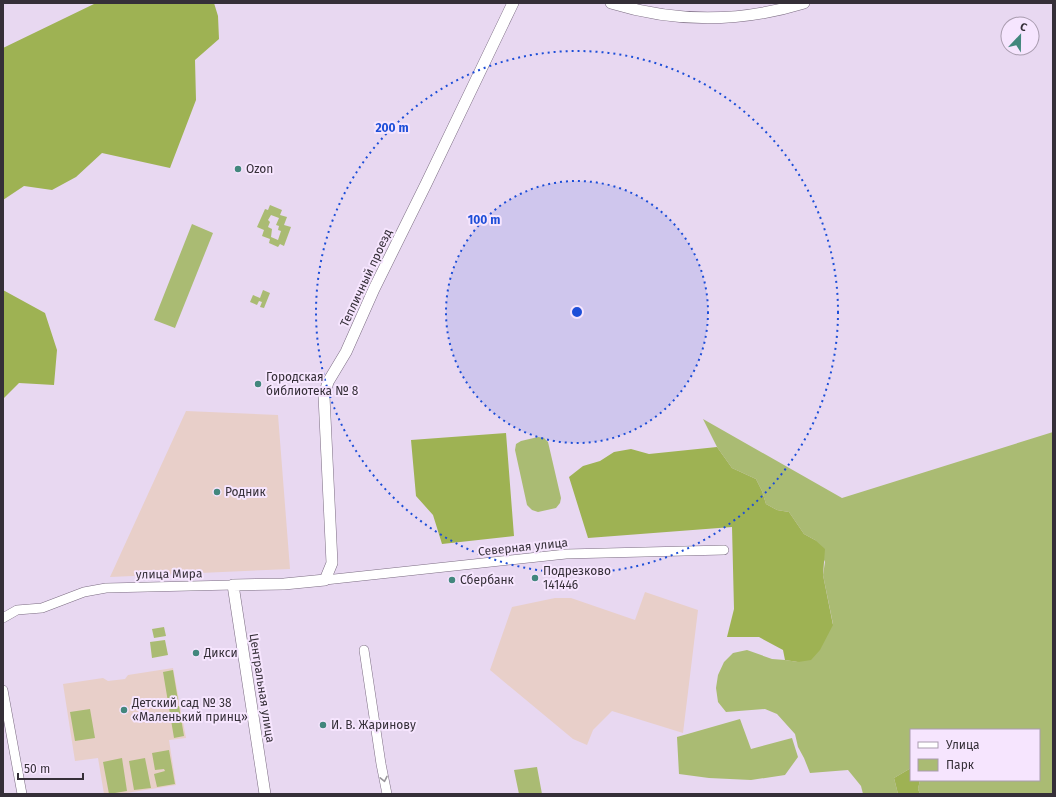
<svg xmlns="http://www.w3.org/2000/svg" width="1056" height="797" font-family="'Fira Sans',sans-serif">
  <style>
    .education { fill: #e8cfc9 }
    .green { fill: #aabb73; fill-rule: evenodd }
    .forest { fill: #9eb253 }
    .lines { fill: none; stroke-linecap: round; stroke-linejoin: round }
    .minor-casing { stroke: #7b6c82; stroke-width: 10 }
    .tertiary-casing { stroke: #7b6c82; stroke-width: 12 }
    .minor { stroke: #fff; stroke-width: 9 }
    .tertiary { stroke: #fff; stroke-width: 11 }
    .oneway { stroke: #9a979c }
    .ring { fill: none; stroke: #1d4ed8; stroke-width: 2; stroke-dasharray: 2 4 }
    .poi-dot { fill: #42877d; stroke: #f6e5fe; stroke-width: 1.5 }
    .labels { text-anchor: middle; stroke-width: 4; stroke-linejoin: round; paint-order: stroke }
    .poi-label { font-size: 12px; fill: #352f38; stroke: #f6e5fe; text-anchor: start }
    .street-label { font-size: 12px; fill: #352f38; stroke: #f6e5fe }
    .centre { fill: #1d4ed8; stroke: #f6e5fe; stroke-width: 2 }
    .ring-label { font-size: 12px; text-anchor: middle; font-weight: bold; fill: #1d4ed8; stroke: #f6e5fe; stroke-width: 4; stroke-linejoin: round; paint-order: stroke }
  </style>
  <rect width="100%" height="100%" fill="#e8d8f1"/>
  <path class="education" d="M186,411l92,4 12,154 -180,8z
    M645,592l53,18 -15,123 -71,-22 -19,19 -6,15 -14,-6 -83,-69 22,-63 43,-9h16l64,22z
    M173,668l13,70 -17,2 7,45 -56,9h-16l-6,-36 -23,3 -12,-77 40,-6 5,3 17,-2 3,-4z"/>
  <path class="green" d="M270,205l12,5 -2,5 7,2 -3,8 7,2 -7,19 -4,-2 -2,3 -9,-4 1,-4 -8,-3 2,-6 -7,-3 8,-18 3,1zM271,215l8,3 -3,7 3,1 -1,4 3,1 -3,9 -7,-3 1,-8 -4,-2 2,-5 -2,-2z
    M192,224l21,9 -38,95 -21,-8z
    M263,290l7,3 -6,15 -4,-1 2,-5 -3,-1 -2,4 -7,-3 3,-7 7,3z
    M703,419l139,79 211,-66v362h-133l-2,-5 2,-9h119v-50h-128v38l-17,10 4,16h-35l-2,-8 -13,-16 -38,3 -6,-15 -6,-11 -3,-13 -18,-20 -12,-5 -39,3 -8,-10 -2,-14 2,-13 6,-13 9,-9 14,-3 25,9 13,1 13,2 35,-38 -10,-49 2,-13 -10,-22 -11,-6 -15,-22 -12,-2 -11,-6 -4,-13 -6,-12 -24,-11 -15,-21z
    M538,437l6,1 4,4 13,56 -1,5 -4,5 -18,4 -6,-2 -5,-5 -12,-55 1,-6 5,-3z
    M164,627l2,9 -12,2 -2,-9z
    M165,640l3,15 -16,3 -2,-16z
    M173,670l5,30 -10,2 -5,-30z
    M179,706l5,30 -10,2 -5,-30z
    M90,709l5,29 -20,3 -5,-29z
    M740,719l11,30 41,-11 6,19 -13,18 -34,5 -42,-2 -30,-4 -2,-37z
    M169,750l6,34 -18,3 -3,-13 11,-3 -1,-2 -9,1 -3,-17z
    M122,758l5,33 -18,3 -6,-32z
    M145,758l6,30 -17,2 -5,-29z
    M537,767l5,27h-23l-5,-24z"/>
  <path class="forest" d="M96,3h118l4,13 1,23 -24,21 1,40 -26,68 -68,-15 -26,24 -24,13 -28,-4 -21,14v-152z
    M3,290l42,23 12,37 -3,35 -35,-2 -16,16z
    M506,433l8,103 -72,8 -9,-29 -17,-19 -5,-56z
    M717,447l15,21 24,11 6,12 4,13 11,6 12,2 15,22 11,6 10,9 -2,26 10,50 -13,25 -9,10 -13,2 -13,-2 -2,-10 -24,-13h-32l7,-28 -2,-82 -144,11 -19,-61 14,-11 17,-5 14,-9 17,-3 18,5z
    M911,768v12h9l-2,9 2,5h-22l-4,-16z"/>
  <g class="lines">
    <g class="minor-casing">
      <path id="minor" d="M325,580l241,-26 158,-4
        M3,618l14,-8 25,-2 42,-16 22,-4 127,-3
        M364,650l17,114 6,30
        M3,690l19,104"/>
    </g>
    <g class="tertiary-casing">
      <path id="tertiary" d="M611,3c65,20 128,20 193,0
        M265,794l-32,-209 51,-1 41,-4 7,-17 -8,-167 4,-14 18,-30 28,-63 52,-105 87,-181"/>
    </g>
    <use href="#minor" class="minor"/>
    <use href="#tertiary" class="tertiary"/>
  </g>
  <defs><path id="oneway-chevron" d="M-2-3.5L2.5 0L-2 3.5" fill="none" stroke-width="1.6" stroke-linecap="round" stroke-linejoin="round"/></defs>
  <use class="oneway" href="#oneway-chevron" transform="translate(384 779) rotate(78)"/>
  <circle cx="577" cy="312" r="131" fill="#1d4ed8" fill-opacity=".12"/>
  <g class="ring">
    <circle cx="577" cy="312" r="131"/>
    <circle cx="577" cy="312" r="261"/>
  </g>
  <g class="poi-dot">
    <circle cx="238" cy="169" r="4"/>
    <circle cx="258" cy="384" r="4"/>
    <circle cx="217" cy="492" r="4"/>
    <circle cx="535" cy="578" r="4"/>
    <circle cx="452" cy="580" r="4"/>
    <circle cx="196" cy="653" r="4"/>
    <circle cx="124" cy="710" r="4"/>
    <circle cx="323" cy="725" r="4"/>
  </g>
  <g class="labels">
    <g class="poi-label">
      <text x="246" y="173">Ozon</text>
      <text x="266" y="381">Городская<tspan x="266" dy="14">библиотека № 8</tspan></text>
      <text x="225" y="496">Родник</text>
      <text x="543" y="575">Подрезково<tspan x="543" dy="14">141446</tspan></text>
      <text x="460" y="584">Сбербанк</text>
      <text x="204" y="657">Дикси</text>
      <text x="132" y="707">Детский сад № 38<tspan x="132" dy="14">«Маленький принц»</tspan></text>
      <text x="331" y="729">И. В. Жаринову</text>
    </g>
    <g class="street-label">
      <text transform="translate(366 278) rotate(-65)" y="4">Тепличный проезд</text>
      <text transform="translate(523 547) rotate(-6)" y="4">Северная улица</text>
      <text transform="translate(169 574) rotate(-1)" y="4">улица Мира</text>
      <text transform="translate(262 688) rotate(81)" y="4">Центральная улица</text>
    </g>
  </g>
  <circle cx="577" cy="312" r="6" class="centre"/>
  <g class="ring-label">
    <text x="392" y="132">200 m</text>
    <text x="484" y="224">100 m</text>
  </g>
  <rect width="1056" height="797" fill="none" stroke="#352f38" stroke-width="8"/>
  <rect x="910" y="729" width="130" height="52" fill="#f6e5fe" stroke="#a99caf"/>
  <rect x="918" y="742" width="20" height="6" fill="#ffffff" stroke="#a99caf"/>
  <text x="946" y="749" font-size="12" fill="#352f38">Улица</text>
  <rect x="918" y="759" width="20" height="12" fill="#aabb73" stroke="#a99caf"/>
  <text x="946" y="769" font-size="12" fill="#352f38">Парк</text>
  <g transform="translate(1020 36) rotate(22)"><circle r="19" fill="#f6e5fe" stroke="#a99caf"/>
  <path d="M0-3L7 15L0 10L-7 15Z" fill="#42877d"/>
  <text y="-6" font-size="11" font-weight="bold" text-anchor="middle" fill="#352f38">С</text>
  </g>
  <path d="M18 773v6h65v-6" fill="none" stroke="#352f38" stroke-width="2"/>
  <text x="24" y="773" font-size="12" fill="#352f38" stroke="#f6e5fe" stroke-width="3" paint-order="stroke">50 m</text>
</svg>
